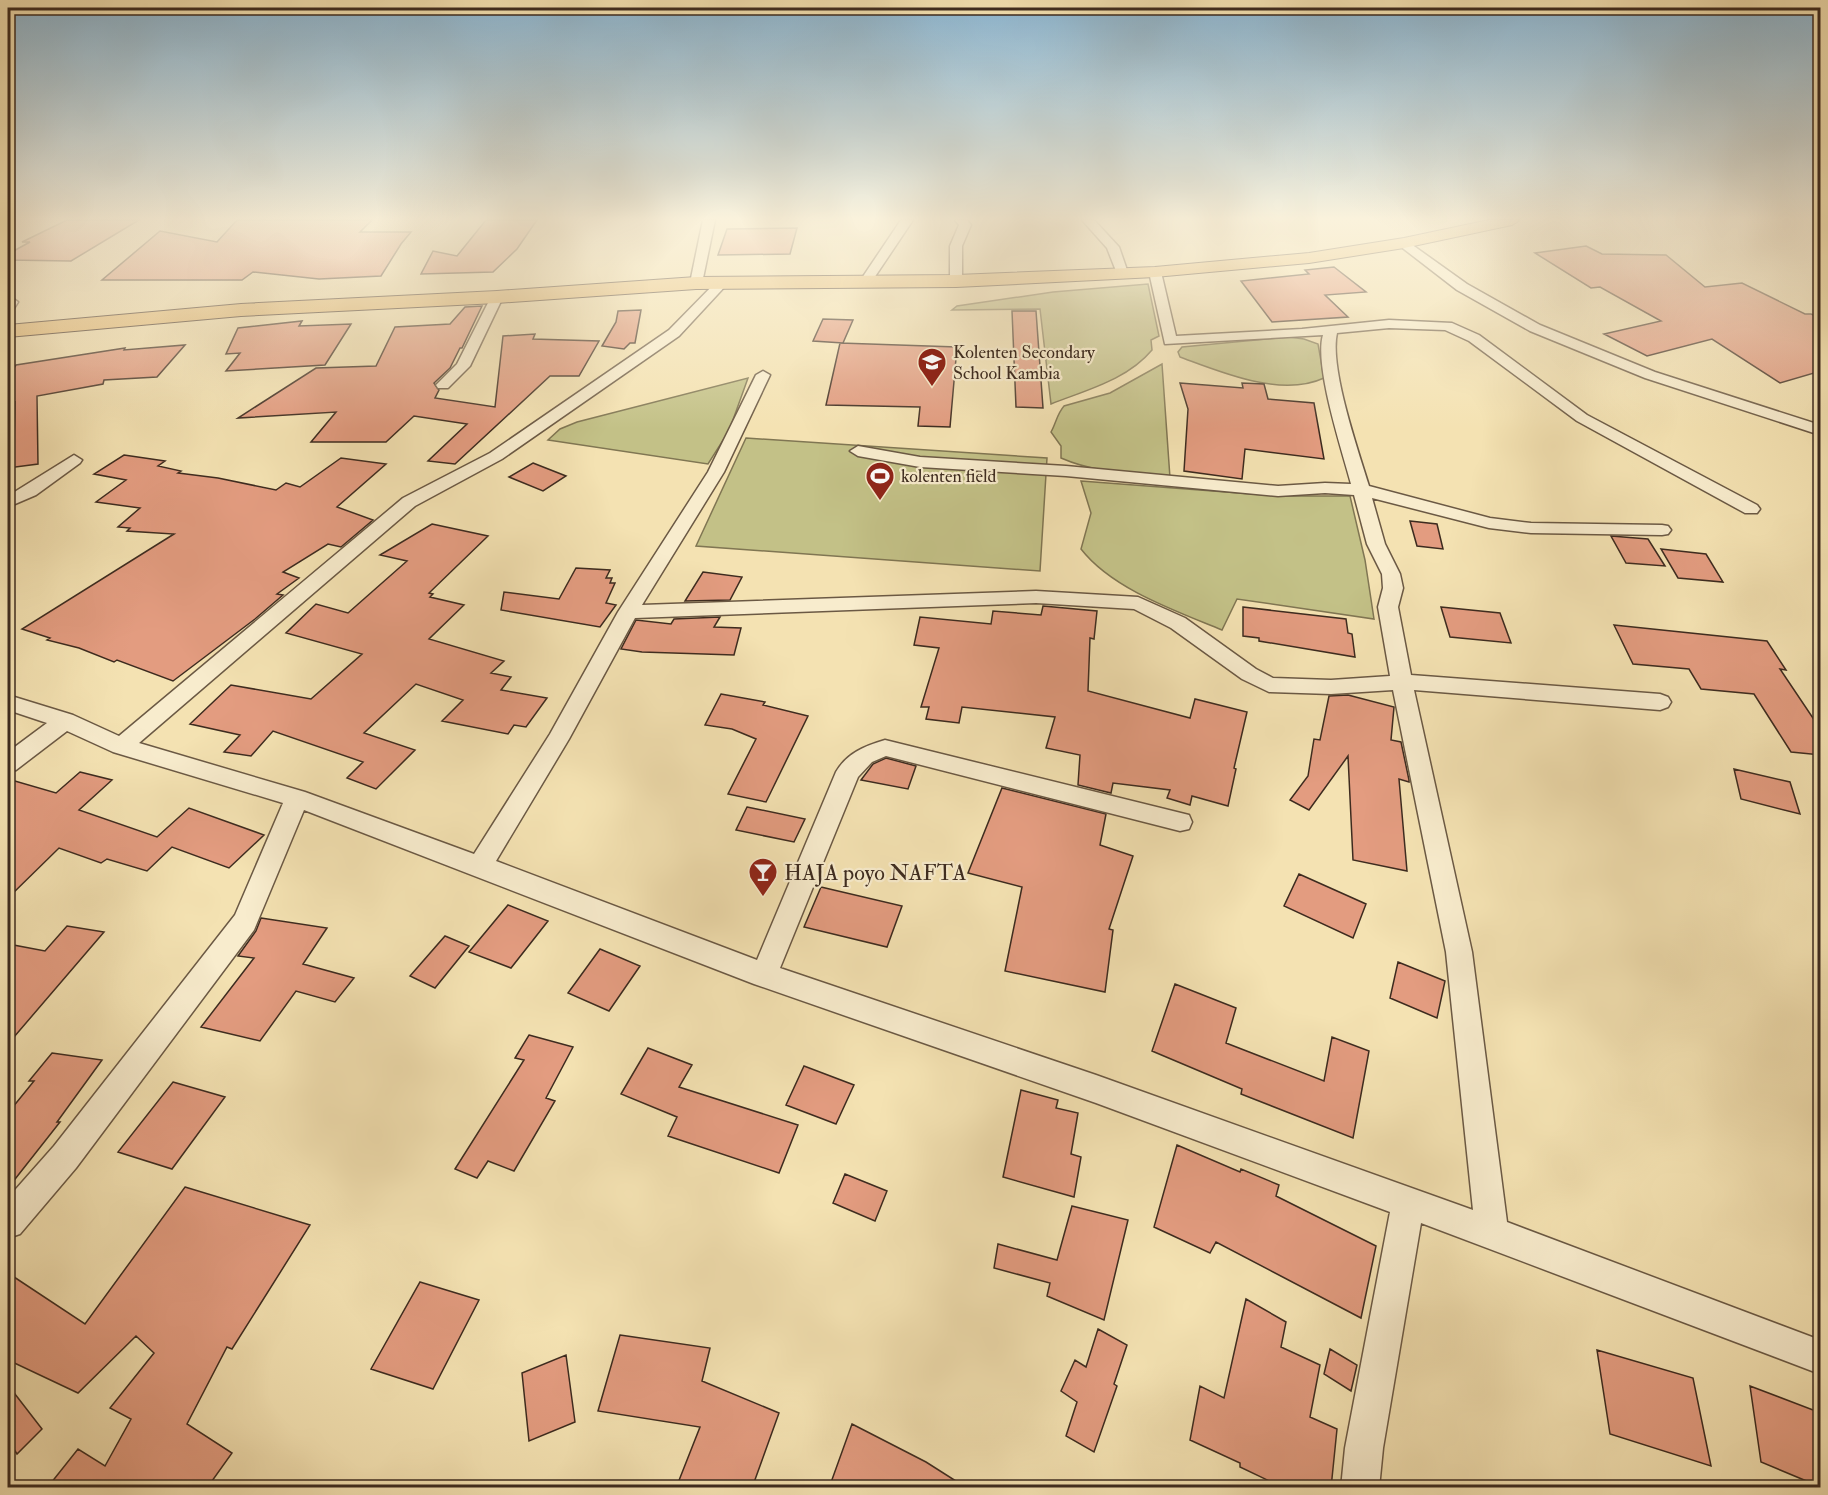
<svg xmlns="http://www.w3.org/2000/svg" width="1828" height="1495" font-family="'IM FELL Double Pica',serif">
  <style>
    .green { fill: #c3c187; stroke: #807653; stroke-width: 1.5 }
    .building { fill: #e39c80; stroke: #3d2b1f; stroke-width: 1.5 }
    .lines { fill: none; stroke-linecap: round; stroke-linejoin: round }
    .street-casing { stroke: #6b5944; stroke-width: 3 }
    .highway-casing { stroke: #3d2b1f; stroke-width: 2 }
    .street { fill: #f8eccd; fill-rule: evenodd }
    .highway { fill: #eac179; fill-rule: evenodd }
    .labels { text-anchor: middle; stroke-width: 4.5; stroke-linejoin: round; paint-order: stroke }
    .far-poi-label { font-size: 18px; fill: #3d2b1f; stroke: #f8eccd; text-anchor: start }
    .poi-label { font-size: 22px; fill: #3d2b1f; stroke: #f8eccd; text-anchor: start }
  </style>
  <rect width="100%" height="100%" fill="#f4e2b2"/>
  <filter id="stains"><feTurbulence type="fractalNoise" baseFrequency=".00333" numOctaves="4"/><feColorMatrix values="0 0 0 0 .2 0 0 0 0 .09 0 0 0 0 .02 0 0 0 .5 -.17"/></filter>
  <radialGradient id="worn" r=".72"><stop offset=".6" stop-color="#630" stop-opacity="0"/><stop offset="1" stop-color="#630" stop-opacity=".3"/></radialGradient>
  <path class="green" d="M1148,284l11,52 -8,4 1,10c-25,30 -66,40 -101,54l-11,-95 -88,1 5,-4 96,-14z
    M1289,337l15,2 14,5 6,34c-43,20 -103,-6 -144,-21l-2,-5 4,-5z
    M1162,364l8,114c-36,-4 -75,-5 -109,-20v-12l-10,-14c5,-9 6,-18 13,-26l46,-13z
    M748,378l-19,53 -21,33 -160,-24 12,-11 17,-7z
    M746,438l301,20 -7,113 -344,-25z
    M1081,481l198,15h71l15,64 9,59 -137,-20 -15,31c-46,-19 -110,-41 -141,-81l10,-36z"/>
  <path class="building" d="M67,220h72l-68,41 -63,-1v-6l22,-12h-8z
    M237,220h135l-12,12h51l-10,12 -20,32 -62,3 -66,-7 -11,8h-140l58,-49 57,11z
    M486,220h51l-20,29 -24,23 -72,2 12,-23 24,5z
    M797,228l-7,26 -72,1 9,-26z
    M1586,246l16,8 64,1 39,32 37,-4 63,31h6l10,4v53l-41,12 -68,-44 -65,17 -43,-22 57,-13 -61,-34 -9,1 -56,-35z
    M1334,267l32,25 -41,3 23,22 -76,5 -31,-41 68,-7 -4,-4z
    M482,306l-20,42h-2l-10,20 -16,15 5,7 -4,8 60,9 8,-71 32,-2 -2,5 66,2 -20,35h-29l-95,88 -27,-3 39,-37 -53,-8 -28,26h-75l25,-30 -98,6 78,-50 60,-2 19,-39 55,-3 15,-17z
    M641,310l-6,33h-5l-6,6 -22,-3 14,-24 2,-11z
    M1012,311h24l7,97 -27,-1z
    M823,319l30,1 -10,23 -30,-2z
    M302,321l-3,5 52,-2 -26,41 -99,6 14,-18 -14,1 12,-26z
    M840,343l117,4 -7,80 -32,-1 2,-19 -94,-2z
    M185,345l-28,32 -53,3 -1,4 -66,12 1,68 -30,4v-22l6,-1 1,-43 -7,2v-27l8,-12 109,-17 -1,2z
    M1180,383l63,5 -1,-5 22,1 4,15 46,4 10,56 -79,-10 -3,30 -58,-8 4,-62z
    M124,455l41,6 -7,5 23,5 -3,2 40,5 58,12 10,-7 14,4 41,-29 45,6 -49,43 36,13 -32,27 -13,-3 -45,28 16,6 -22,16 6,1 -28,24 -82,62 -56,-21 -3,2 -35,-14 -32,-8 3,-2 -28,-9 152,-95 -47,-3 3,-3 -12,-1 22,-19 -44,-6 30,-22 -32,-6z
    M533,463l33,13 -23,15 -34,-14z
    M1410,521l27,3 6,25 -26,-3z
    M432,524l56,12 -59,57 4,1 -3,3 34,8 -35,34 75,22 -13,12 20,4 -10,13 46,8 -21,29 -12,-2 -6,9 -66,-13 21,-21 -47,-16 -52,49 51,17 -39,39 -29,-11 16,-16 -90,-31 -22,25 -27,-4 16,-17 -50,-11 41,-39 80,14 51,-45 -76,-21 30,-29 32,9 59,-52 -27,-6z
    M1611,536l37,3 17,27 -39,-3z
    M1661,549l45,5 17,28 -45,-4z
    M576,568l34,2 -4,8h6l-2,5h5l-9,20 10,2 -16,22 -99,-17 3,-18 55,7z
    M703,572l39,5 -12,23 -45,1z
    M1043,606l54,5 -3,28 -4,-1 -2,53 102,27 5,-19 52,13 -13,56 2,1 -8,37 -36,-10 -2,9 -23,-7 3,-8 -57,-7 -2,10 -33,-8 2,-30 -34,-7 9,-31 -93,-10 -3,16 -33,-4 3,-12h-8l18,-59 -25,-3 6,-28 71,7 2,-13 48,4z
    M1243,607l103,12 2,14 4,1 3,23 -96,-16v-3l-16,-2z
    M1441,607l59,6 11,30 -61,-6z
    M720,617l-6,10 27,1 -7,27 -92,-3 -21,-3 15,-29 35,4 3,-5z
    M1614,625l153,16 19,29 -6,-1 41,61v25l-30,-3 -37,-58 -53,-5 -12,-20 -56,-5z
    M721,694l44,8 -2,3 45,11 -42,86 -38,-8 28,-55 -24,-10 -27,-4z
    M1348,695l46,12 -3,33 10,2 8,38v2l-10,-3 8,92 -54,-11 -5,-104 -39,54 -19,-10 18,-24 6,-37 6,1 9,-44z
    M886,758l30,8 -8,23 -47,-9 12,-16z
    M1734,769l56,13 10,32 -59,-15z
    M80,772l32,8 -33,30 78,27 32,-29 75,27 -35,33 -57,-21 -25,24 -40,-12 -6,4 -42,-15 -51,50v-119l48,14z
    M1002,788l104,26 -6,31 33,11 -24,73 4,1 -8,62 -100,-21 17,-84 -54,-14z
    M747,807l58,12 -11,23 -58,-12z
    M1299,874l67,30 -13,34 -69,-32z
    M821,887l81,19 -15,41 -83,-20z
    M508,905l40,16 -37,47 -42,-16z
    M261,918l66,10 -24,36 51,14 -19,24 -39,-11 -36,50 -59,-14 53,-69 -16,-2 18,-25z
    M67,926l37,6 -96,112v-100l37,7z
    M445,936l24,10 -34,42 -25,-12z
    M600,949l40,17 -31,45 -41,-18z
    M1398,962l47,19 -8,37 -47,-20z
    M1175,984l61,24 -10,35 98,38 8,-44 37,14 -16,87 -112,-44 1,-5 -90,-38z
    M529,1035l44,12 -27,51 9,3 -41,70 -26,-10 -11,17 -22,-9 69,-109 -9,-2z
    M648,1048l44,17 -13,22 119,38 -19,48 -111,-37 9,-19 -56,-23z
    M52,1053l50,7 -45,62h3l-52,66v-75l26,-32h-5z
    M804,1066l50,19 -18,39 -50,-19z
    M173,1082l52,15 -53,72 -54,-17z
    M1021,1090l37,10 -2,8 22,5 -7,41 10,3 -7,40 -71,-20z
    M1177,1145l63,27 1,-3 38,16 -3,11 100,50 -15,72 -145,-76 -6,11 -56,-26z
    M845,1174l42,17 -12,30 -42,-18z
    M185,1187l125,38 -78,124 -5,-2 -40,77 45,29 -25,35h-160l31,-39 27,17 26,-47 -21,-11 44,-55 -18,-17 -58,57 -70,-33v-87l77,51z
    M1072,1206l56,14 -24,100 -57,-24 3,-13 -56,-15 4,-24 59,16z
    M420,1282l59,18 -46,89 -62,-20z
    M1246,1299l40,23 -5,25 39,18 -10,52 27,12 -6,59h-47l-44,-21v-4l-50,-23 10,-54 24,12z
    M1098,1329l29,16 -13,39 3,2 -23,66 -28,-16 11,-34 -16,-11 14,-31 11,7z
    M620,1335l90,13 -8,33 77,32 -27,75h-76l24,-61 -102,-16z
    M1330,1349l27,16 -6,26 -27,-17z
    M1597,1350l96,28 18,88 -101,-32z
    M566,1355l9,67 -46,19 -7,-68z
    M8,1385l34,44 -25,25 -9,-14z
    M1750,1386l71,27v74l-60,-25z
    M852,1424l74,38 41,26h-138z"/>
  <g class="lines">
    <g class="street-casing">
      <path id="street" d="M703,220h12l-13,63 -6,4 -6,-4z
        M901,220h12l-43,64h-8l-2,-3z
        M955,220h12l4,5 -9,21v35l-6,4 -6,-4v-35l9,-21z
        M1082,220h12l25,27 9,26 -2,3h-8l-11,-28z
        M1404,239l63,45 73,41 115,47 165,53v10l-175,-57 -115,-47 -73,-41 -57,-44v-6z
        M1155,268l6,4 15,64 126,-7 87,-9 63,3 27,12 108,80 170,90 3,4 -3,4h-12l-168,-92 -108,-80 -24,-11 -56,-2 -52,5c-8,34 21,117 32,153l121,32 41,5 131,2 6,1 3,4 -3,4 -6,1 -131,-2 -42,-5 -117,-30 13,46 15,30 3,14 -5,19 13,68 249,19 8,3 3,5 -3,5 -8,3 -246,-20 58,262 35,270 313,118v34l-399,-151 -38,225 -4,40h-38l4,-40 45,-236 -294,-109 -342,-119 -450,-174 -50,120 -178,238 -56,66 -12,4v-40l46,-52 181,-231 48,-112 -170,-51 -46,-21 -51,39 -8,2v-20l39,-29 -39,-13v-15l65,20 46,21 284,-238 87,-45 179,-123 51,-52h8l2,3 -51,55 -177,123 -87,47 -276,237 166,49 169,62 76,-120 68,-122 90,-140 48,-97 7,-4 7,4 -46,97 -82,133 394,-14 102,6 47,21 71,51 17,9 58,2 59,-4 -12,-69 5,-19 -1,-14 -15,-30 -13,-49 -29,-2 -47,3 -212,-20 -146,-9 -62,-11 -8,-5 8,-5 62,11 146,9 212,20 47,-3 26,1c-9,-34 -37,-118 -28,-149l-158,9 -16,-72zM1036,603l98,6 37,19 71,51 27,13 62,2 62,-4 53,262 27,258 -377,-135 -316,-107 78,-191 14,-15 14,-6 294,75 9,-2 3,-7 -3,-7 -304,-75c-20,6 -38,13 -49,32l-79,188 -261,-99 73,-122 66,-121z
        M497,293l6,4 -33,69 -22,22h-10l-2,-3 21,-21 34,-67z
        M8,295l10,7 -5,8 -5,1z
        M74,455l8,5 -2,3 -44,32 -28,12v-11z"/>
    </g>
    <g class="highway-casing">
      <path id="highway" d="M1489,220h31l-8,5 -108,23 -95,15 -154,14 -199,10 -260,2 -199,14 -256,13 -233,21v-12l233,-21 256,-13 199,-14 260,-2 199,-8 154,-14 95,-15z"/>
    </g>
    <use href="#street" class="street"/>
    <use href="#highway" class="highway"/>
  </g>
  <linearGradient id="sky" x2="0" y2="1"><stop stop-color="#8bb7d4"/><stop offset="0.51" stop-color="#faf2dc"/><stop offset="1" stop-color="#faf2dc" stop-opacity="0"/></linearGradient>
  <rect width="1828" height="429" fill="url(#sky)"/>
  <defs>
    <g id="school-pin" transform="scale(1.5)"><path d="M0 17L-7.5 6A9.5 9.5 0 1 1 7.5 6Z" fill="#8f2418" stroke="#f8eccd"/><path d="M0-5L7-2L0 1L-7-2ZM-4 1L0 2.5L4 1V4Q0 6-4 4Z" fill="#fff"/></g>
    <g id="stadium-pin" transform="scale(1.5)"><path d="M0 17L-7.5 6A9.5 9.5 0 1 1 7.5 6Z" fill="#8f2418" stroke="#f8eccd"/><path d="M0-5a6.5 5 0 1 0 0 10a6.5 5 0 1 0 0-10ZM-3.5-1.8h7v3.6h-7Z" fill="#fff"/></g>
    <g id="bar-pin" transform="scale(1.5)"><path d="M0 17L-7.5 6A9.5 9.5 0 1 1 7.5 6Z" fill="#8f2418" stroke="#f8eccd"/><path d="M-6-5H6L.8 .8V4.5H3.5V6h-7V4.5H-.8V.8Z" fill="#fff"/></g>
  </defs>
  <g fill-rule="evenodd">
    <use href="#school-pin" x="932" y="362"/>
    <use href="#stadium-pin" x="880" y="476"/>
    <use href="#bar-pin" x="763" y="872"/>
  </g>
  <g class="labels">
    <g class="far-poi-label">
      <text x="953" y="358">Kolenten Secondary<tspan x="953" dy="21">School Kambia</tspan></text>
      <text x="901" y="482">kolenten field</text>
    </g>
    <g class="poi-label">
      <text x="784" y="880">HAJA poyo NAFTA</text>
    </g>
  </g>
  <rect width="1828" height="1495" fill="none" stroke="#f4e2b2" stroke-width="30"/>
  <rect x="9" y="9" width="1810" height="1477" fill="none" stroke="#3d2b1f" stroke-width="3"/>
  <rect x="15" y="15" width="1798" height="1465" fill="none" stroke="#3d2b1f" stroke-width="1.5"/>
  <rect width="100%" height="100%" filter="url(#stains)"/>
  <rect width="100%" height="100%" fill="url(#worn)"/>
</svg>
